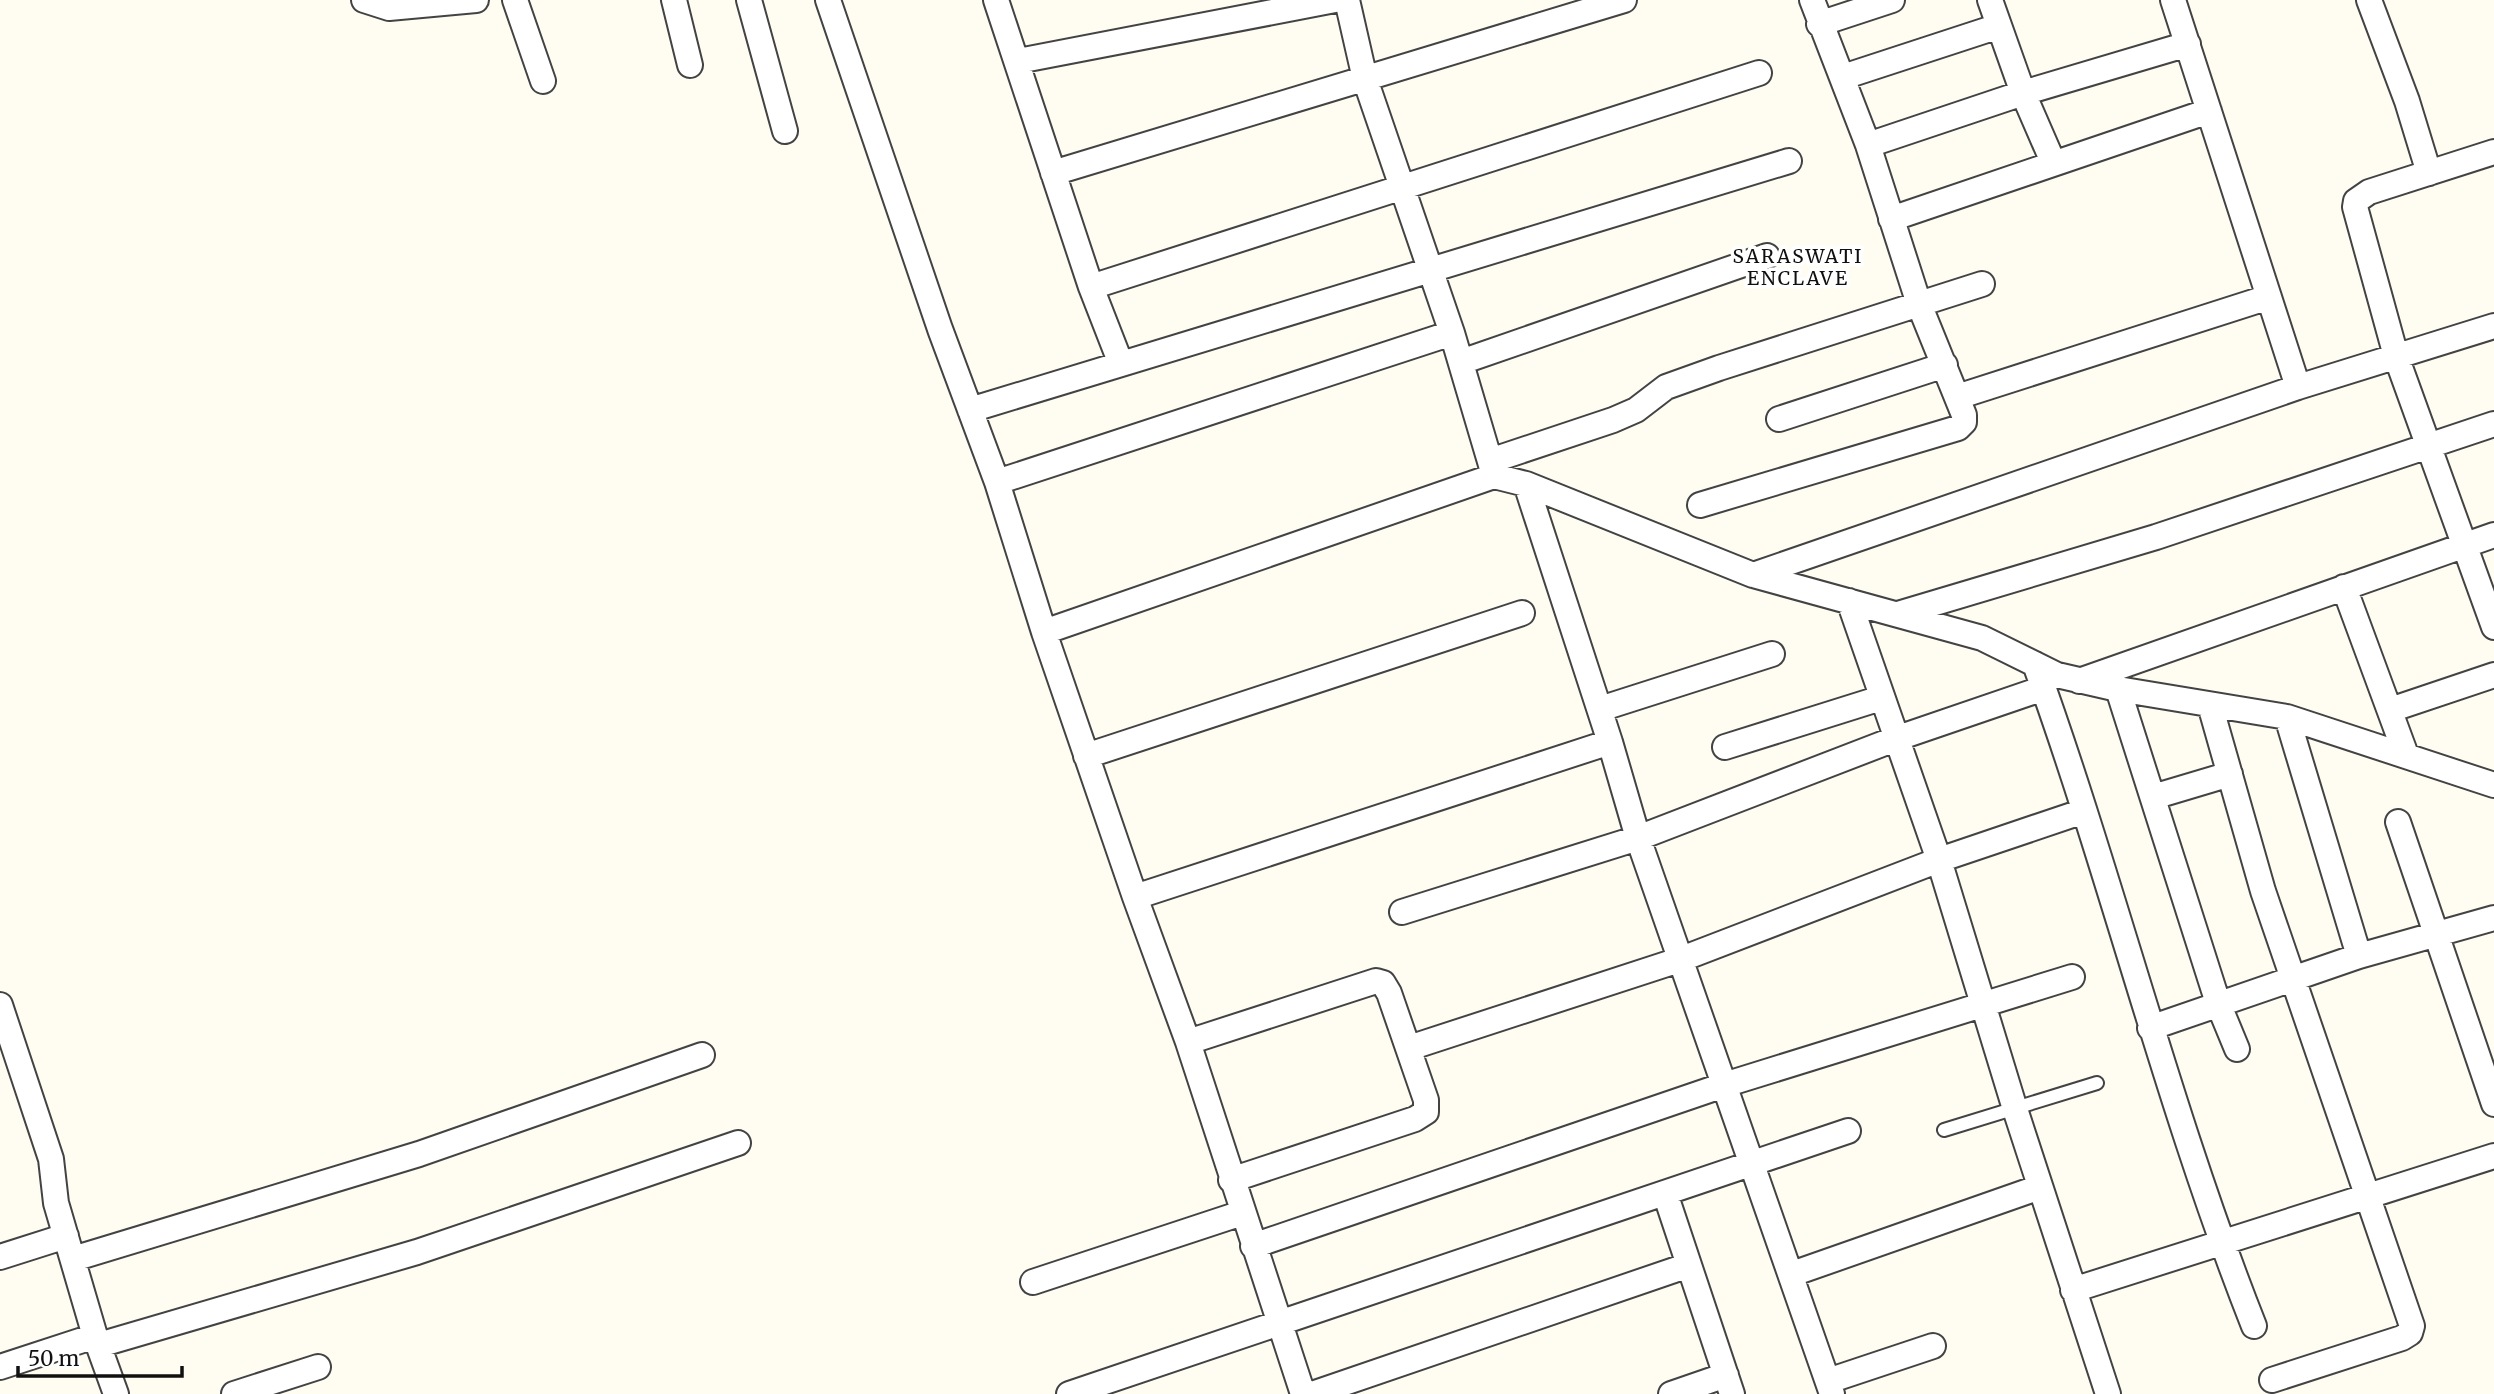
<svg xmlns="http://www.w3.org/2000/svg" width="2494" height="1394" font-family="Merriweather,serif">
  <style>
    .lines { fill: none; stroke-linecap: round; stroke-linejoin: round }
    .service-casing { stroke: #434343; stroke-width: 16 }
    .minor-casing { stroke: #434343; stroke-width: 28 }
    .service { stroke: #fff; stroke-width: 12 }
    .minor { stroke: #fff; stroke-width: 24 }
    .labels { text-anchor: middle; stroke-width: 7; stroke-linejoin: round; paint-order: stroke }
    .neighbourhood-label { font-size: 19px; letter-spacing: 2px; fill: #101010; stroke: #fff }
  </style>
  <rect width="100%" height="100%" fill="#fffdf2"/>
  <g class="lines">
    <g class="service-casing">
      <path id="service" d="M1944,1130l153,-47"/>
    </g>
    <g class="minor-casing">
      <path id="minor" d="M364,0l25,8 87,-8
        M515,0l28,81
        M674,0l16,65
        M749,0l36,131
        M828,0l112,329 57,153 47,150 91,265 53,145 115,352
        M996,0l95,287 30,77
        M1347,0l18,79 87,254 42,142
        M1990,0l33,93 30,69
        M2173,0l125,387
        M2369,0l38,101 22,72
        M1819,24l73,-24
        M1018,61l317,-61
        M1843,77l156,-51
        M1868,145l155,-52 165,-49
        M2494,152l-125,40 -13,9 -1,6 41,149 98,271
        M1053,173l571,-173
        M1891,219l318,-108
        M1091,287l668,-214
        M1461,362l306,-106
        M1957,397l312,-100
        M970,410l819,-249
        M1779,419l166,-54
        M1490,461l123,-41 23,-10 30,-23 53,-19 263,-84
        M997,482l455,-149
        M1526,484l84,258 28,96 194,556
        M1700,505l258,-77 6,-6v-7l-45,-111 -51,-159 -56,-145
        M1753,575l545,-188 196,-61
        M2344,587l62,168
        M1849,601l90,259 76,249 93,285
        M1898,614l258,-77 338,-113
        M1044,632l450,-156 32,8 227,91 229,63 75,37 61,14 169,28 207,68
        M2035,664c79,219 133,445 219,662
        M2079,681l415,-146
        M2118,689l100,314 19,46
        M2210,705l53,186 149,435 -2,7 -8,5 -130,42
        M1600,709l172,-55
        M2390,710l104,-35
        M2287,717l72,239
        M1725,747l156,-49
        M1086,756l436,-143
        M2153,797l77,-23
        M2398,822l96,282
        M1135,897l475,-155
        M1402,912l236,-74 257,-99 149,-51
        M0,1005l51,154 5,44 39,133 21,58
        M2150,1028l209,-72 135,-38
        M1188,1042l188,-61 7,2 6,10 37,107v12l-11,7 -184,61
        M1409,1048l270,-88 260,-100 145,-49
        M1665,1193l67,201
        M1253,1246l471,-161 348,-108
        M0,1257l66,-21
        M73,1259l346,-105 283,-99
        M1792,1274l248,-87
        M1033,1282l209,-69
        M2073,1290l421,-134
        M99,1345l318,-93 321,-109
        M0,1367l95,-31
        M1828,1381l105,-35
        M234,1394l84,-27
        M1069,1394l779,-263
        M1312,1394l377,-129
        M1671,1394l55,-19"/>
    </g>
    <use href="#service" class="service"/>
    <use href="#minor" class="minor"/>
  </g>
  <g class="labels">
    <g class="neighbourhood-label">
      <text x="1798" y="263">SARASWATI<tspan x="1798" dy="22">ENCLAVE</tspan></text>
    </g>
  </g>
  <path d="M18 1366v10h164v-10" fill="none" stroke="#101010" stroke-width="3.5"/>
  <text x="28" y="1366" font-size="21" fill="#101010" stroke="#ffffff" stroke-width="5" paint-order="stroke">50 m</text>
</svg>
